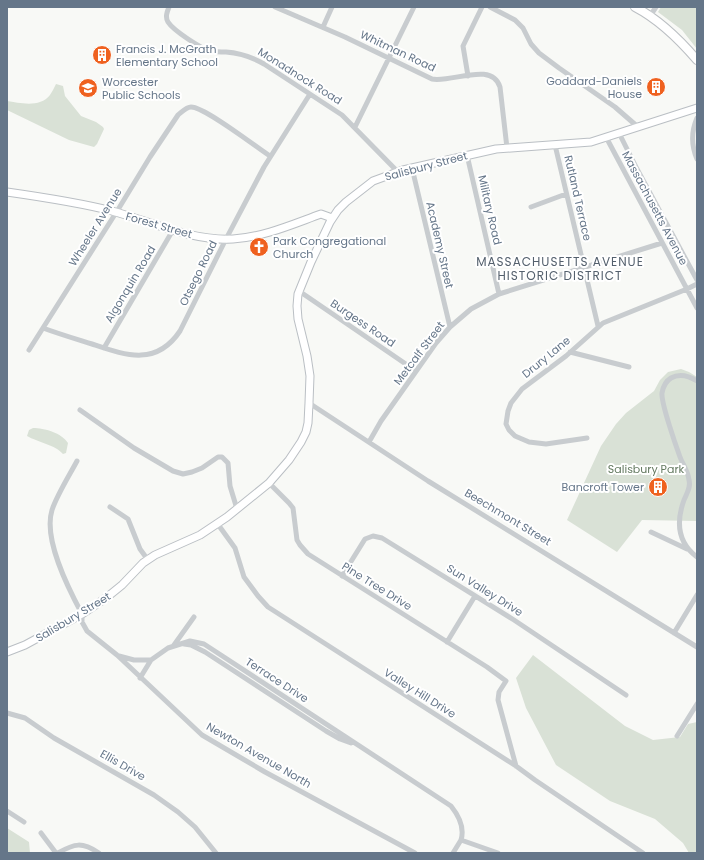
<svg xmlns="http://www.w3.org/2000/svg" width="704" height="860" font-family="Poppins,sans-serif">
  <style>
    .green { fill: #d9e1d6 }
    .lines { fill: none; stroke-linecap: round; stroke-linejoin: round }
    .secondary-casing { stroke: #babfc4; stroke-width: 9 }
    .primary-casing { stroke: #bbbfc3; stroke-width: 10 }
    .minor { stroke: #c8cccf; stroke-width: 5 }
    .secondary { stroke: #fff; stroke-width: 7 }
    .primary { stroke: #fff; stroke-width: 8 }
    .labels { text-anchor: middle; stroke-width: 4; stroke-linejoin: round; paint-order: stroke }
    .poi-label { font-size: 11px; fill: #657689; stroke: #fff; text-anchor: start }
    .street-label { font-size: 11px; fill: #657689; stroke: #fff }
    .park-label { font-size: 11px; fill: #647a61; stroke: #fff }
    .neighbourhood-label { font-size: 12px; letter-spacing: 1px; fill: #54606d; stroke: #fff }
  </style>
  <rect width="100%" height="100%" fill="#f8f9f6"/>
  <path class="green" d="M661,7h36v42l-15,-19 -24,-18z
    M56,84l7,2 2,10 16,20 15,6 7,5 1,2 -7,15 -3,3 -25,-7 -62,-30v-9c13,2 33,7 43,-6 2,-3 4,-7 6,-11z
    M681,369l8,3 8,5v144l-55,-1 -25,32 -50,-32 34,-74 15,-22 10,-11 28,-22 6,-11 8,-8z
    M33,428c11,0 29,5 35,15l-2,10 -3,1c-7,-9 -26,-12 -36,-18l2,-6z
    M533,655l92,71 28,14 27,-3 8,-13 9,-2v131h-8l-6,-10 -28,-24 -45,-18 -54,-36 -30,-57 -10,-30z
    M7,828l22,14 1,11h-23z"/>
  <g class="lines">
    <g class="secondary-casing">
      <path id="secondary" d="M7,192c35,5 70,10 105,19 40,11 79,30 121,28 31,-2 60,-15 88,-25l11,4
        M7,652l18,-7 57,-31 24,-16 16,-13 21,-22 12,-8 45,-20 27,-18 42,-34 20,-23 12,-18 5,-10 2,-9 1,-20 1,-27 -3,-20 -9,-37 -1,-13 1,-12 13,-32 19,-40 8,-12 8,-8 27,-21 30,-11 93,-21 95,-7 106,-34"/>
    </g>
    <g class="primary-casing">
      <path id="primary" d="M635,7c25,13 44,32 62,53"/>
    </g>
    <path class="minor" d="M169,7c-2,5 -4,10 -1,15 5,8 33,27 43,29 5,1 10,1 15,1 15,1 26,5 38,12l78,51 56,57
      M275,7l70,30 87,42c20,4 60,-18 68,8l7,61
      M490,7l25,13 8,8 8,16 8,9 20,15 56,39 23,20
      M650,16l6,-9
      M323,27l9,-20
      M468,76l-5,-30 19,-39
      M697,118c-6,14 -6,27 0,41
      M355,127l59,-120
      M619,133l18,36 60,111
      M606,137l91,171
      M555,145l43,181
      M467,155l32,139
      M412,168l38,159
      M531,207l35,-13
      M299,291l117,80
      M43,328c16,6 33,11 49,16 33,11 64,23 88,-13l46,-92 38,-72 46,-73
      M104,348l69,-118
      M29,350l90,-142 31,-51 28,-42c4,-3 8,-8 13,-8 14,0 65,40 79,49
      M570,352l59,15
      M697,381c-8,-5 -17,-8 -26,-3 -5,3 -8,9 -9,15 -1,10 14,53 18,64 3,8 8,14 9,23 2,7 -2,13 -5,20 -8,22 -7,42 13,57
      M309,403l119,78 269,166
      M80,410l54,38 39,23 10,3 9,-2 10,-4 16,-11h4l6,6 2,23 7,23
      M587,438l-41,6 -17,-2 -14,-6 -6,-6 -3,-6 2,-13 3,-8 11,-14 44,-33 37,-33 84,-34 10,-5
      M369,442l12,-21 55,-78 14,-16 21,-18 28,-15 163,-51
      M77,461c-8,15 -20,34 -25,49 -9,29 16,78 30,104v8l5,9 30,24 85,80 63,37 150,81
      M269,483l20,20 4,5 4,32 3,5 8,9 179,113 19,14 -7,11 -1,8 18,66
      M110,507l18,12 12,30 8,11
      M217,523l18,25 9,29 14,19 10,11 248,159 19,14 108,73
      M651,532l36,17
      M342,576l23,-37 8,-3 9,2 132,82 112,75
      M674,633l23,-38
      M447,642l28,-46
      M184,644l7,1 14,7 121,79 14,8 11,4
      M174,645l20,-28
      M119,656l15,4h17
      M140,678l11,-18 17,-12 22,-7 14,3 247,162c8,10 14,21 10,34
      M7,713l18,5 29,20 100,57 24,17 17,15 21,26
      M677,736l20,-32
      M7,811l17,11
      M41,833l15,20
      M58,853c17,-10 24,-11 41,0
      M453,853l8,-13 37,13"/>
    <use href="#secondary" class="secondary"/>
    <use href="#primary" class="primary"/>
  </g>
  <defs>
    <g id="building-disc" transform="scale(1)"><circle r="9.5" fill="#ef611f" stroke="#fff"/><path d="M-4-6H4V6H1V3H-1V6H-4ZM-2.5-4.3h1.7v1.8h-1.7ZM.8-4.3h1.7v1.8H.8ZM-2.5-1h1.7V.8h-1.7ZM.8-1h1.7V.8H.8Z" fill="#fff"/></g>
    <g id="school-disc" transform="scale(1)"><circle r="9.5" fill="#ef611f" stroke="#fff"/><path d="M0-5L7-2L0 1L-7-2ZM-4 1L0 2.5L4 1V4Q0 6-4 4Z" fill="#fff"/></g>
    <g id="church-disc" transform="scale(1)"><circle r="9.5" fill="#ef611f" stroke="#fff"/><path d="M-1.2-6h2.4v3.5h3.3v2.4h-3.3V6h-2.4V-.1h-3.3v-2.4h3.3Z" fill="#fff"/></g>
  </defs>
  <g fill-rule="evenodd">
    <use href="#building-disc" x="102" y="55"/>
    <use href="#building-disc" x="656" y="87"/>
    <use href="#school-disc" x="88" y="88"/>
    <use href="#church-disc" x="259" y="247"/>
    <use href="#building-disc" x="658" y="487"/>
  </g>
  <g class="labels">
    <g class="poi-label">
      <text x="116" y="53">Francis J. McGrath<tspan x="116" dy="13">Elementary School</tspan></text>
      <text x="642" y="85" text-anchor="end">Goddard-Daniels<tspan x="642" dy="13">House</tspan></text>
      <text x="102" y="86">Worcester<tspan x="102" dy="13">Public Schools</tspan></text>
      <text x="273" y="245">Park Congregational<tspan x="273" dy="13">Church</tspan></text>
      <text x="644" y="491" text-anchor="end">Bancroft Tower</text>
    </g>
    <g class="street-label">
      <text transform="translate(398 51) rotate(25)" y="4">Whitman Road</text>
      <text transform="translate(300 76) rotate(32)" y="4">Monadnock Road</text>
      <text transform="translate(426 166) rotate(-15)" y="4">Salisbury Street</text>
      <text transform="translate(578 198) rotate(77)" y="4">Rutland Terrace</text>
      <text transform="translate(655 208) rotate(62)" y="4">Massachusetts Avenue</text>
      <text transform="translate(490 210) rotate(77)" y="4">Military Road</text>
      <text transform="translate(159 225) rotate(16)" y="4">Forest Street</text>
      <text transform="translate(95 227) rotate(-58)" y="4">Wheeler Avenue</text>
      <text transform="translate(440 245) rotate(77)" y="4">Academy Street</text>
      <text transform="translate(198 273) rotate(-64)" y="4">Otsego Road</text>
      <text transform="translate(130 284) rotate(-59)" y="4">Algonquin Road</text>
      <text transform="translate(363 323) rotate(34)" y="4">Burgess Road</text>
      <text transform="translate(419 353) rotate(-53)" y="4">Metcalf Street</text>
      <text transform="translate(546 357) rotate(-39)" y="4">Drury Lane</text>
      <text transform="translate(508 517) rotate(31)" y="4">Beechmont Street</text>
      <text transform="translate(377 586) rotate(32)" y="4">Pine Tree Drive</text>
      <text transform="translate(485 590) rotate(32)" y="4">Sun Valley Drive</text>
      <text transform="translate(73 617) rotate(-31)" y="4">Salisbury Street</text>
      <text transform="translate(277 680) rotate(33)" y="4">Terrace Drive</text>
      <text transform="translate(420 693) rotate(32)" y="4">Valley Hill Drive</text>
      <text transform="translate(259 755) rotate(30)" y="4">Newton Avenue North</text>
      <text transform="translate(123 765) rotate(30)" y="4">Ellis Drive</text>
    </g>
    <g class="park-label">
      <text x="646" y="473">Salisbury Park</text>
    </g>
    <g class="neighbourhood-label">
      <text x="560" y="266">MASSACHUSETTS AVENUE<tspan x="560" dy="14">HISTORIC DISTRICT</tspan></text>
    </g>
  </g>
  <rect width="704" height="860" fill="none" stroke="#657689" stroke-width="16"/>
</svg>
